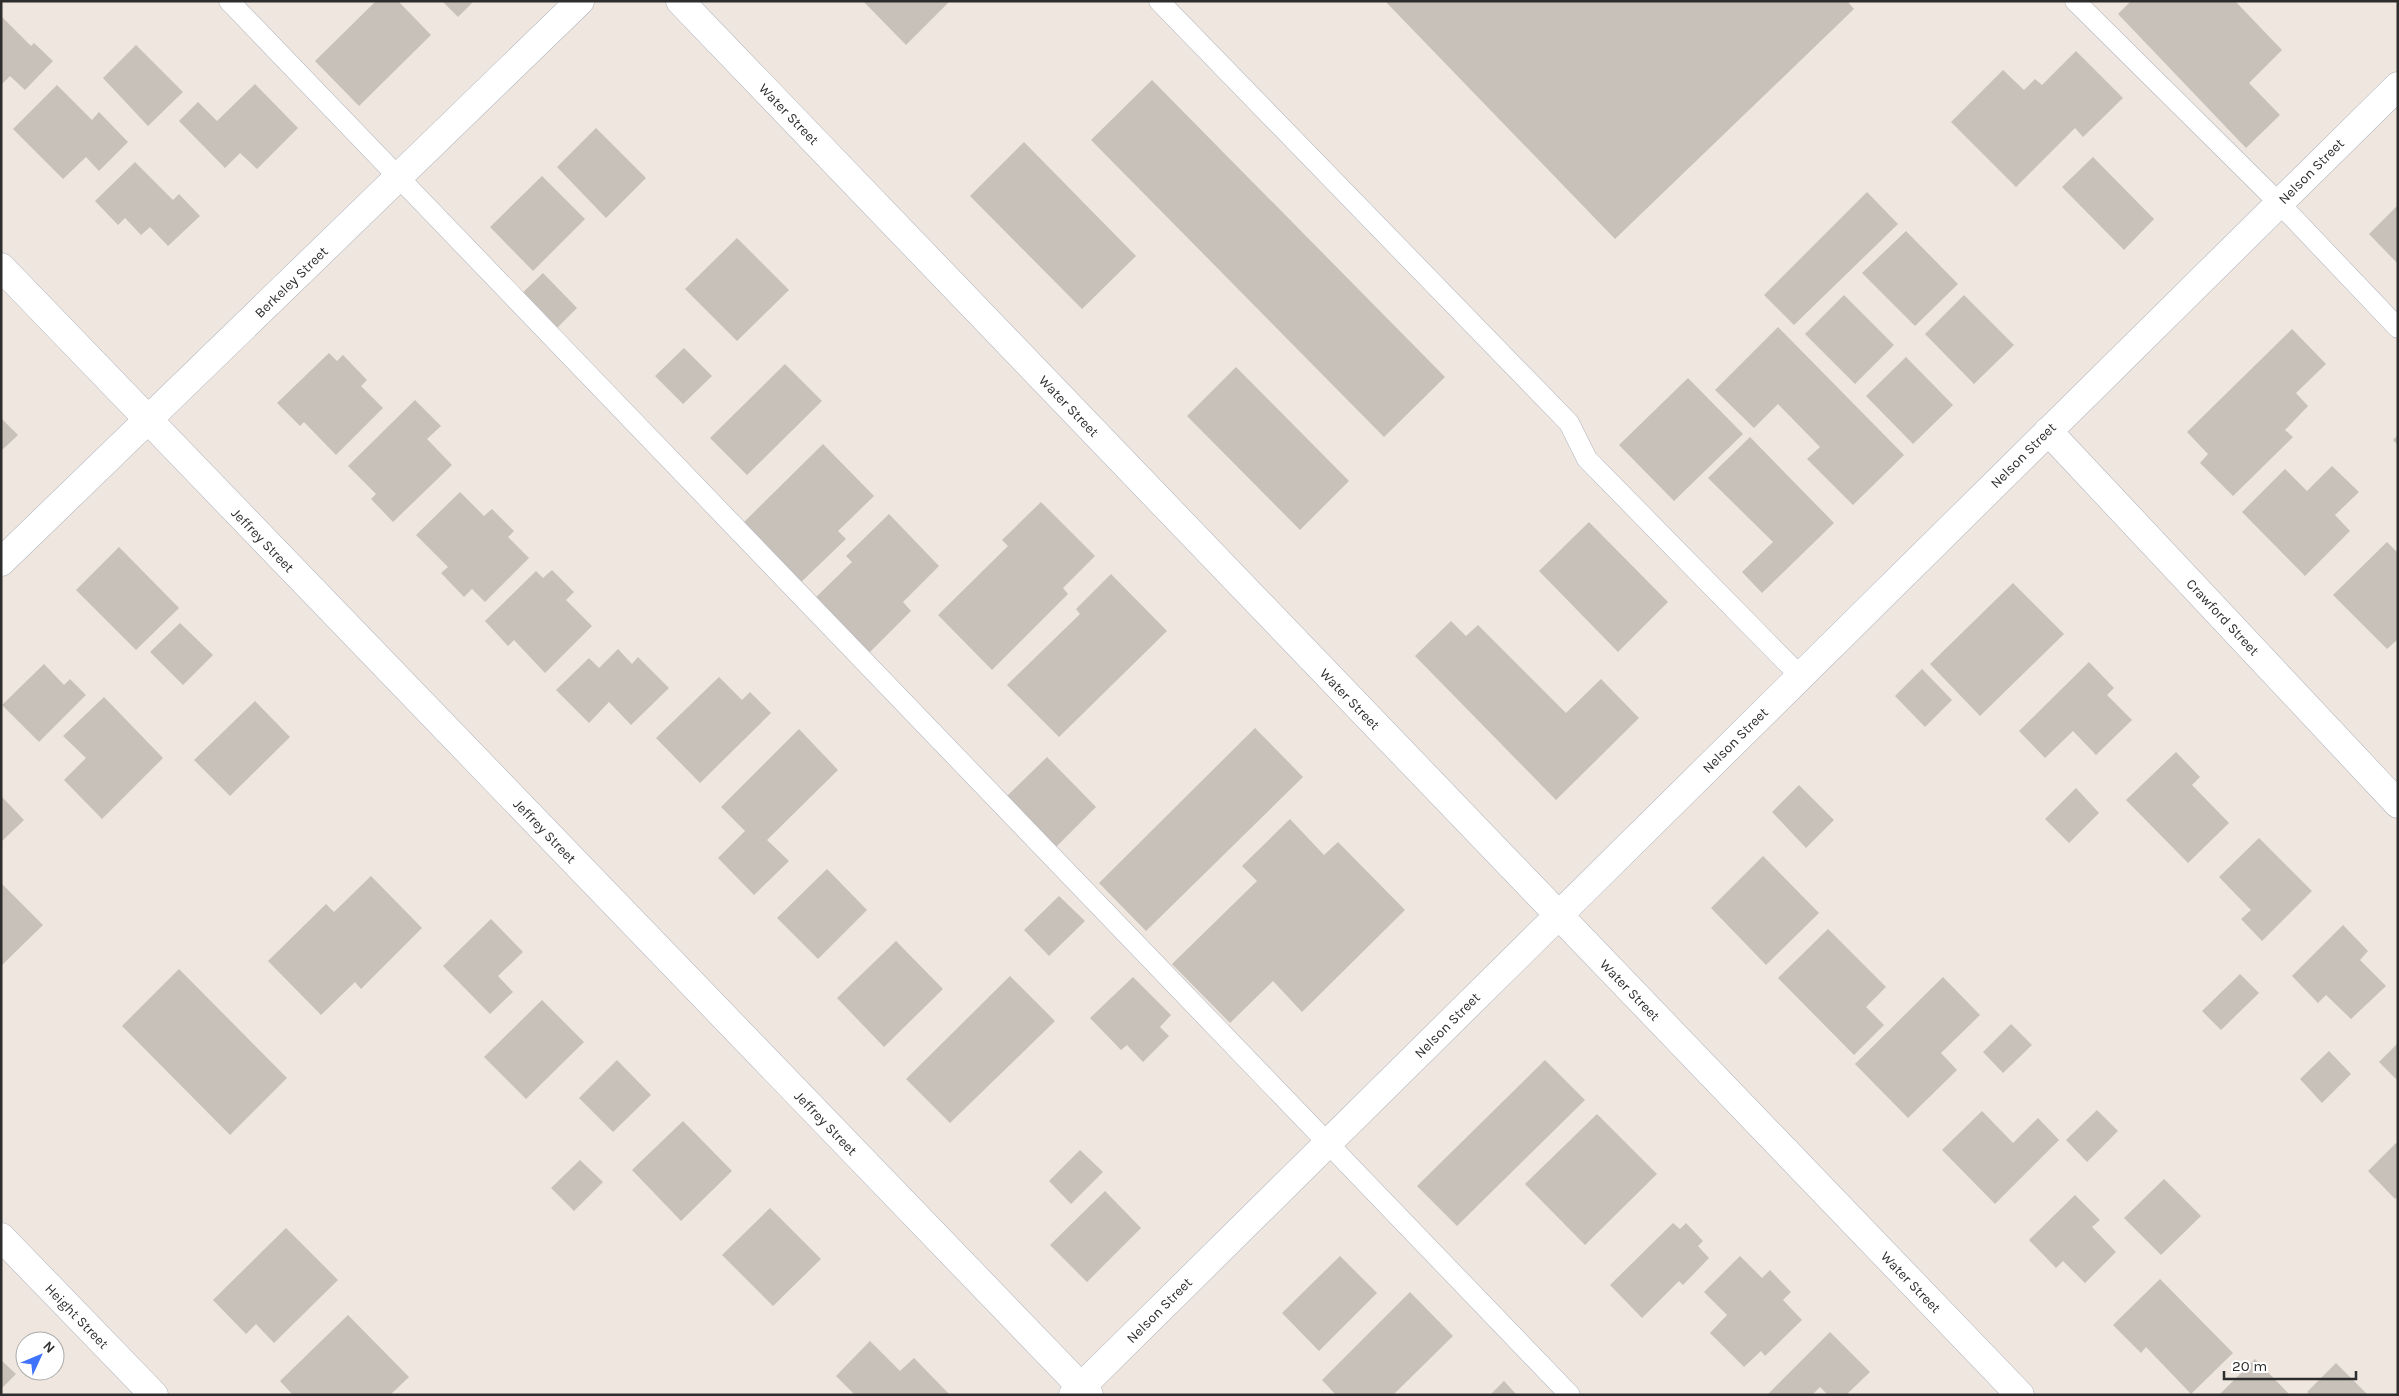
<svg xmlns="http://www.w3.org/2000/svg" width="2399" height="1396" font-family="Karla,sans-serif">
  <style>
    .building { fill: #c7c1ba }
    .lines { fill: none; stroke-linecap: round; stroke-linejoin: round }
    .service-casing { stroke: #afb3bd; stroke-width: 21 }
    .minor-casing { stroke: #afb3bd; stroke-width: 29 }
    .tertiary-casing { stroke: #afb3bd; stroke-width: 29 }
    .service { stroke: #fff; stroke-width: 20 }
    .minor { stroke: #fff; stroke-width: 28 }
    .tertiary { stroke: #fff; stroke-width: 28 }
    .labels { text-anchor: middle; stroke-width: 5; stroke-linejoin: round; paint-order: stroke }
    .street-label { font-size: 14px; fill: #2d2d2d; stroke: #fff }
  </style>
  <rect width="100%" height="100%" fill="#eee6df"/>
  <path class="building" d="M376,1h22l33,34 -72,71 -44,-45z
    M442,1h32l-16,16z
    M863,1h87l-44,44z
    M1385,1h462l7,8 -239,230z
    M2131,1h104l47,49 -33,33 31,32 -34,33 -128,-134z
    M1,16l30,30 3,-3 19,18 -28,29 -15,-14 -9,9z
    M136,45l47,47 -35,34 -45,-48z
    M2076,51l47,47 -40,39 -8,-9 -59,59 -65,-65 52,-52 21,20 11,-11 7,6z
    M1152,80l293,297 -61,60 -293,-297z
    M255,84l43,44 -41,41 -17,-16 -15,15 -46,-47 19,-19 19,19z
    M57,85l35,35 7,-8 29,30 -29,29 -13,-14 -23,22 -50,-50z
    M596,128l50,50 -40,40 -49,-51z
    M1024,142l112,114 -54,53 -112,-113z
    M2093,157l61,62 -30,31 -62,-63z
    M135,162l38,38 6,-6 21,22 -32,30 -18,-19 -9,8 -16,-17 -7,7 -23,-24z
    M542,176l43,43 -52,52 -43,-44z
    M1867,192l31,32 -104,101 -30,-30z
    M2398,205v59l-29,-30z
    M1906,231l52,53 -43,42 -53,-53z
    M737,238l52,52 -52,51 -52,-52z
    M543,273l34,35 -27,27 -34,-36z
    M1844,295l50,50 -39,39 -50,-50z
    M1964,295l50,50 -40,39 -49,-50z
    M1778,327l126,128 -51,50 -46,-46 13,-12 -42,-43 -24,24 -39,-38z
    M2292,329l34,35 -30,29 12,13 -23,24 8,7 -60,59 -33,-33 8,-9 -21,-22z
    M684,348l28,28 -29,28 -28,-28z
    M329,353l8,8 6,-6 24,25 -6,6 22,22 -47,47 -32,-33 -4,4 -23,-23z
    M1906,357l47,48 -40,39 -47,-48z
    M785,364l37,37 -75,74 -37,-37z
    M1236,367l113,114 -49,49 -113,-114z
    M1688,378l55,56 -69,67 -55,-56z
    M415,400l26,26 -14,13 25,26 -59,57 -22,-23 5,-5 -28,-28z
    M1,418l17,17 -17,16z
    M2398,435v10l-5,-5z
    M1750,437l84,86 -72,70 -20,-21 31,-30 -65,-64z
    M823,444l51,52 -36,35 8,8 -49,47 -58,-59z
    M2332,466l27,26 -24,23 15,16 -45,45 -63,-64 43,-43 22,22z
    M460,492l24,24 8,-7 22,22 -6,6 21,21 -44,44 -13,-13 -8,8 -23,-24 7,-6 -32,-32z
    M1041,502l54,54 -32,32 5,6 -76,76 -54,-55 70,-69 -6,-6z
    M889,514l50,52 -36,36 8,9 -47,47 -54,-55 42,-41 -6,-6z
    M1589,522l79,80 -50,50 -79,-81z
    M2387,542l11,11v86l-11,10 -54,-54z
    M119,547l60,61 -43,42 -60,-60z
    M552,570l22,22 -8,8 26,26 -47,47 -31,-33 -6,6 -23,-25 51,-50 7,7z
    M1111,574l56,57 -108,106 -52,-52 73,-71 -4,-5z
    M2013,583l51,51 -84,82 -50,-52z
    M1451,621l15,15 12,-11 88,88 35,-34 38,39 -83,82 -141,-144z
    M180,623l33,32 -30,30 -33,-33z
    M618,649l14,15 6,-7 31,31 -38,37 -22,-23 -20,21 -33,-33 33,-32 10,10z
    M2089,662l25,26 -7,7 25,25 -36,35 -23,-24 -28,27 -26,-27z
    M44,664l20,21 6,-6 16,16 -47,47 -37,-37z
    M1922,669l30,31 -27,27 -30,-31z
    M719,677l23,23 8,-8 21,21 -71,70 -44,-45z
    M104,697l59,61 -61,61 -38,-39 22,-22 -23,-22z
    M255,701l35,36 -60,59 -36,-36z
    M1255,728l48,49 -157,154 -47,-48z
    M799,729l39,41 -71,70 22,21 -35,34 -36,-37 27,-27 -24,-24z
    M2176,752l24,25 -8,8 37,38 -41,40 -62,-63z
    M1047,757l49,50 -41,41 -50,-50z
    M1799,785l35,35 -28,28 -34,-36z
    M2076,788l23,25 -30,30 -24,-24z
    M1,796l23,24 -23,22z
    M1290,819l34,36 14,-13 67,68 -103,102 -29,-31 -43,42 -58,-59 85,-83 -15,-15z
    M2259,838l53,53 -50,50 -21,-22 10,-9 -32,-33z
    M1763,856l56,57 -53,52 -55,-57z
    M827,869l40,41 -49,49 -41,-41z
    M371,876l51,52 -61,61 -6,-7 -34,33 -53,-54 58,-57 8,8z
    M1,883l42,42 -42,41z
    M1059,896l26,25 -36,35 -25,-26z
    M491,919l32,33 -25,24 15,16 -23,22 -47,-48z
    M2343,925l25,26 -8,9 26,26 -35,33 -25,-24 -8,8 -26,-27z
    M1828,929l58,58 -20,20 18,18 -30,30 -76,-77z
    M896,941l47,48 -59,58 -47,-49z
    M179,969l108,109 -57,57 -108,-109z
    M2240,974l19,19 -38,37 -19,-19z
    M1010,976l45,45 -105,102 -44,-44z
    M1133,977l38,38 -11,12 9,9 -26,26 -16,-17 -6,5 -31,-32z
    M1943,977l37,38 -39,38 16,17 -49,48 -53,-54z
    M542,1000l42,42 -58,57 -42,-42z
    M2011,1024l21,21 -29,28 -20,-21z
    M2398,1043v38l-19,-19z
    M2329,1051l22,23 -29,29 -22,-24z
    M617,1060l34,35 -38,37 -34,-34z
    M1545,1060l40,40 -128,126 -40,-40z
    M2097,1110l21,21 -31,31 -21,-22z
    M1982,1111l31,32 25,-25 21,22 -64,64 -53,-54z
    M1597,1114l60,60 -72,71 -60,-61z
    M683,1121l49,50 -51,50 -49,-51z
    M2396,1143l2,2v51l-3,3 -27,-28z
    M1080,1150l23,22 -32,32 -22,-23z
    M580,1160l23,22 -29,29 -23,-23z
    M2164,1179l37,37 -40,39 -37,-37z
    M1105,1191l36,37 -54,54 -37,-37z
    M2075,1195l25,25 -8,7 24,25 -31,31 -22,-22 -7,7 -27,-28z
    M770,1208l51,51 -48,47 -51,-51z
    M1673,1223l7,6 6,-6 17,18 -5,5 11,12 -26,27 -4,-4 -37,37 -32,-33z
    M286,1228l52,52 -64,63 -18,-19 -10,10 -33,-34z
    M1340,1256l37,37 -58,58 -37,-38z
    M1740,1256l22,22 8,-8 21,22 -8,8 19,20 -37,36 -4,-5 -17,16 -34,-34 17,-18 -23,-23z
    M2160,1279l73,74 -42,41 -45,-47 -5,6 -28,-28z
    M1410,1292l43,44 -60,59h-57l-14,-15z
    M348,1315l61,62 -19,18h-97l-13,-14z
    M1830,1332l40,40 -24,23h-18l-8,-8 -8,8h-45z
    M870,1341l30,30 14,-13 36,37h-95l-19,-19z
    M2255,1359l35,36h-71z
    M1,1360l15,14 -15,15z
    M2336,1363l32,32h-58l-3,-3z
    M1504,1381l13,14h-27z"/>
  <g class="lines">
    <g class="service-casing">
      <path id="service" d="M229,1l1341,1394
        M1159,1l410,422 18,36 213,217
        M2075,1l204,202 119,125"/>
    </g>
    <g class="minor-casing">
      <path id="minor" d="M680,1l1340,1394
        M1,267l1088,1128
        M2048,431l350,373
        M1,562l579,-561
        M1073,1395l1325,-1309"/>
    </g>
    <g class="tertiary-casing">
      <path id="tertiary" d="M1,1237l153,158"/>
    </g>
    <use href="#service" class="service"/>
    <use href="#minor" class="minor"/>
    <use href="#tertiary" class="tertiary"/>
  </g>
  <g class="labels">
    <g class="street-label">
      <text transform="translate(789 114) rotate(46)" y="5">Water Street</text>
      <text transform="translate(2311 171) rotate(-45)" y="5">Nelson Street</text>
      <text transform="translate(291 282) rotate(-44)" y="5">Berkeley Street</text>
      <text transform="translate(1069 406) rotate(46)" y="5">Water Street</text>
      <text transform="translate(2023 455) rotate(-45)" y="5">Nelson Street</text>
      <text transform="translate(263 540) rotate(46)" y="5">Jeffrey Street</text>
      <text transform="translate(2223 617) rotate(47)" y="5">Crawford Street</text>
      <text transform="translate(1350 699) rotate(46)" y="5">Water Street</text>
      <text transform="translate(1735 740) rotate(-45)" y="5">Nelson Street</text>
      <text transform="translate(545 831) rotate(46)" y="5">Jeffrey Street</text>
      <text transform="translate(1630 990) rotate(46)" y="5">Water Street</text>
      <text transform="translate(1447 1025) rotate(-45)" y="5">Nelson Street</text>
      <text transform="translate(826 1123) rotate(46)" y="5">Jeffrey Street</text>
      <text transform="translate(1911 1282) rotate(46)" y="5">Water Street</text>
      <text transform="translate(1159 1310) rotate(-45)" y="5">Nelson Street</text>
      <text transform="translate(77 1316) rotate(46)" y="5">Height Street</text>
    </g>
  </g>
  <rect width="2399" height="1396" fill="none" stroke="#2d2d2d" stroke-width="5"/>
  <g transform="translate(40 1356) rotate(46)"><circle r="24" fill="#ffffff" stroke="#ababab"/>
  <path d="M0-4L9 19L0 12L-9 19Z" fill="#3f73fb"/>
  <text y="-8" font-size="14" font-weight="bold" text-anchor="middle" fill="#2d2d2d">N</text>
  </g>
  <path d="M2224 1371v8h132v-8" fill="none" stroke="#2d2d2d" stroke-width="2.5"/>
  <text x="2232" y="1371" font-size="15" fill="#2d2d2d" stroke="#ffffff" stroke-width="4" paint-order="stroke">20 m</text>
</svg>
